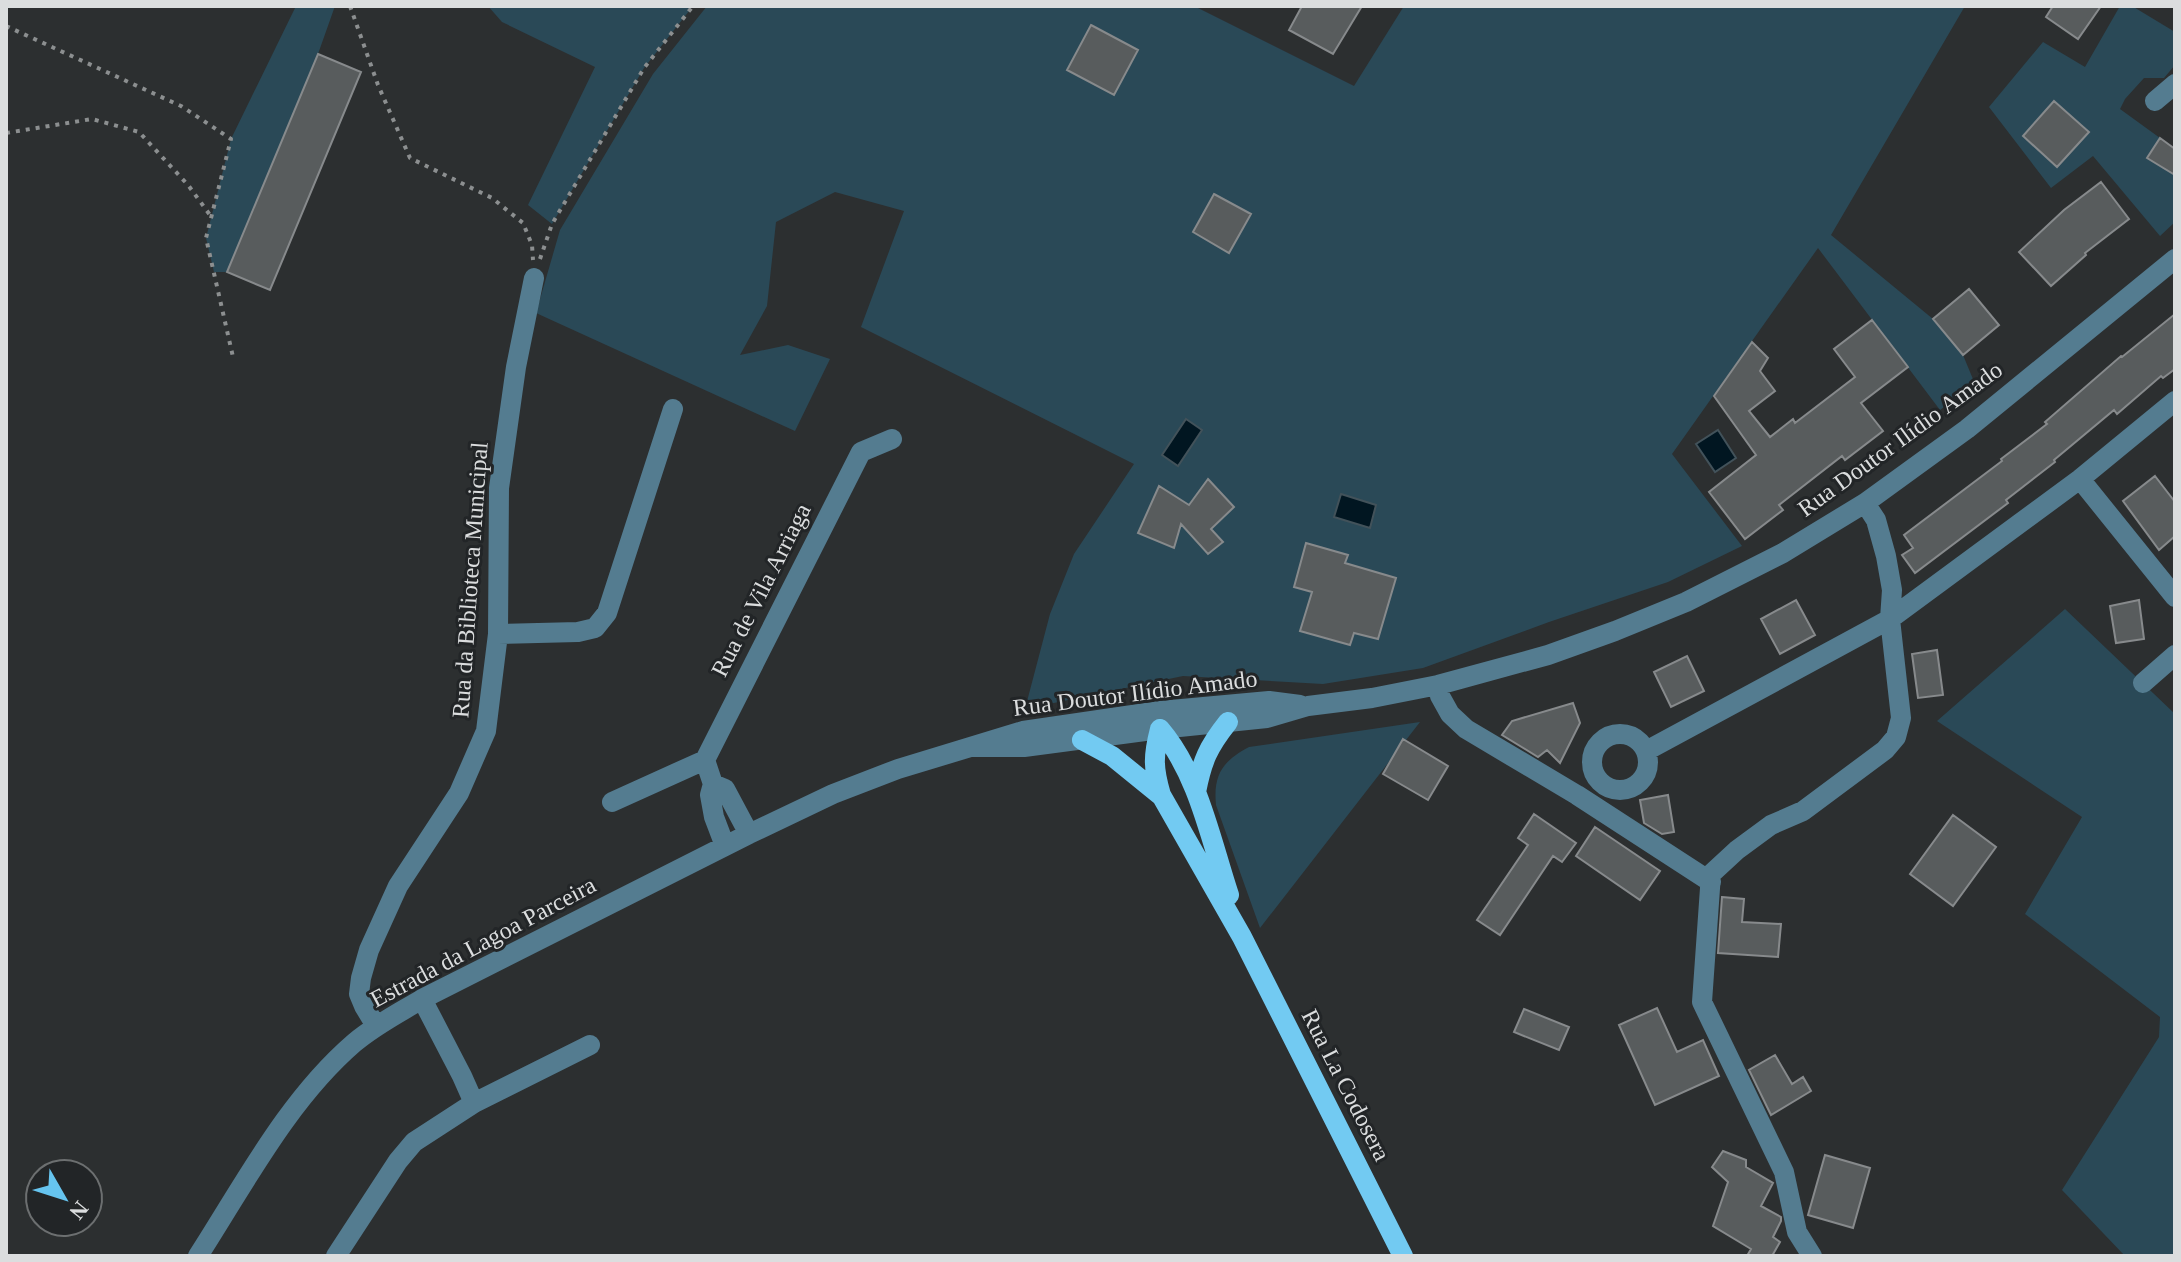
<svg xmlns="http://www.w3.org/2000/svg" width="2181" height="1262" font-family="'Times New Roman',serif">
  <style>
    .green { fill: #2a4957; fill-rule: evenodd }
    .water { fill: #011621; stroke: #42525a; stroke-width: 2 }
    .building { fill: #585c5d; stroke: #878a8c; stroke-width: 2 }
    .lines { fill: none; stroke-linecap: round; stroke-linejoin: round }
    .path { stroke: #8c8f90; stroke-width: 4; stroke-dasharray: 4 6; stroke-linecap: butt }
    .minor { stroke: #547c90; stroke-width: 20 }
    .major { stroke: #72caf2; stroke-width: 20 }
    .labels { text-anchor: middle; stroke-width: 6; stroke-linejoin: round; paint-order: stroke }
    .street-label { font-size: 24px; fill: #dbddde; stroke: #222527 }
  </style>
  <rect width="100%" height="100%" fill="#2c2f30"/>
  <path class="green" d="M296,6h39l-17,48 -91,218h-13l-8,-34 25,-99z
    M488,6h205l-49,62 -92,156 -24,-19 67,-138 -93,-45z
    M707,6h487l160,80 50,-80h561l-134,229 102,84 30,36 12,29 -35,26 -122,-162 -146,206 70,92 -74,36 -119,40 -126,46 -100,16 -140,-8 -158,33 25,-95 24,-60 60,-90 -273,-137 43,-116 -69,-19 -59,30 -9,84 -27,49 48,-10 42,14 -35,72 -259,-118 24,-83 93,-156zM1092,25l46,25 -24,45 -47,-25z
    M2120,6h12l43,26v33l-11,13h-20l-19,21 -5,10 40,29 -12,20 27,17v47l-15,14 -67,-80 -42,32 -62,-81 54,-65 42,25z
    M2065,609l110,105v542h-50l-63,-66 97,-153 1,-20 -135,-103 57,-97 -145,-96z
    M1420,722l-160,206 -44,-123c-3,-31 7,-44 33,-58z"/>
  <path class="water" d="M1186,419l16,11 -24,36 -16,-11z
    M1718,430l18,28 -21,14 -19,-28z
    M1341,494l35,11 -6,23 -36,-11z"/>
  <path class="building" d="M1302,6h60l-29,48 -44,-24z
    M2053,6h48l-23,33 -32,-22z
    M1091,25l47,25 -24,45 -47,-25z
    M318,54l43,18 -91,218 -43,-18z
    M2054,101l35,31 -32,35 -34,-31z
    M2160,138l15,11v26l-28,-17z
    M2101,182l28,37 -44,34 1,2 -35,31 -32,-34 45,-42z
    M1214,194l37,20 -22,39 -36,-21z
    M1969,289l30,36 -36,30 -30,-36z
    M2175,314v55l-12,9 -2,-2 -44,38 -3,-4 -60,50 1,2 -49,38 2,3 -93,70 -13,-18 11,-7 -9,-13 98,-74 -1,-2 46,-35 -2,-2 76,-66 1,1z
    M1872,320l36,47 -47,36 22,28 -38,29 -3,-4 -63,49 4,5 -38,29 -36,-47 47,-37 -42,-59 38,-54 16,16 -8,13 15,20 -26,20 21,26 23,-18 2,4 60,-46 -21,-28z
    M2155,476l20,26v34l-16,14 -36,-49z
    M1208,479l26,28 -23,22 12,13 -15,12 -27,-30 -7,24 -36,-15 21,-47 30,19z
    M1306,543l42,12 -3,8 51,15 -18,61 -24,-6 -4,12 -50,-14 12,-39 -18,-5z
    M1796,600l19,35 -35,19 -19,-35z
    M2139,600l5,39 -28,4 -6,-37z
    M1937,650l6,45 -25,3 -6,-44z
    M1687,656l17,35 -33,16 -17,-35z
    M1573,703l7,20 -20,40 -13,-13 -9,7 -36,-22 10,-14z
    M1403,739l45,27 -20,34 -45,-26z
    M1668,795l6,37 -12,2 -18,-11 -4,-23z
    M1534,814l42,29 -14,19 -9,-6 -53,79 -23,-15 51,-75 -10,-7z
    M1953,815l43,32 -43,59 -43,-32z
    M1595,827l65,44 -20,29 -64,-44z
    M1722,897l22,2 -2,23 39,2 -3,33 -60,-4z
    M1657,1008l20,44 26,-12 16,36 -64,29 -36,-80z
    M1524,1009l45,18 -10,23 -45,-18z
    M1775,1055l17,29 11,-7 8,14 -40,24 -22,-45z
    M1723,1151l23,9v7l27,16 -12,23 20,11v4l-8,16 7,5 -8,14h-25l4,-7 -38,-23 15,-44 -16,-15z
    M1825,1155l45,13 -17,60 -45,-13z"/>
  <g class="lines">
    <path class="path" d="M350,6l28,79 32,73 82,40 31,25 9,22 1,15
      M6,26l175,80 50,33 -25,99 27,119
      M6,133l86,-14 47,13 49,53 22,30
      M540,259l12,-35 92,-156 49,-62"/>
    <path class="minor" d="M2155,101l20,-17
      M2080,479l95,118
      M498,634l80,-2 17,-4 12,-15 66,-204
      M2143,683l32,-28
      M1438,685l2,11 10,18 16,15 111,66 134,87
      M1592 762a28 28 0 1 1 56 0a28 28 0 1 1-56 0Z
      M971,747h53l136,-18 107,-11 41,-12 64,-8 66,-13 110,-30 67,-24 71,-29 97,-49 82,-50 102,-74 208,-170
      M1646,751l244,-132 190,-140 95,-78
      M713,784l12,5 24,45
      M612,802l93,-42
      M725,846l-11,-29 -4,-22 3,-11 -8,-24 156,-308 31,-13
      M376,1026l-12,-20 -5,-12 2,-16 8,-28 29,-64 61,-93 27,-62 12,-97 1,-146 17,-121 18,-89
      M474,1103l116,-58
      M198,1256c47,-73 90,-156 156,-213 21,-18 45,-30 68,-44l327,-165 84,-40 65,-25 125,-38 137,-20 109,-10 31,4
      M336,1256l62,-95 16,-19 60,-39 -12,-27 -40,-77
      M1812,1256l-15,-24 -13,-60 -82,-170 9,-128 26,-24 34,-25 32,-14 82,-61 11,-13 5,-19 -11,-99 2,-29 -6,-34 -10,-36 -11,-17"/>
    <path class="major" d="M1160,729c-7,27 -7,39 1,66l81,142 161,319
      M1160,729c38,44 51,112 69,166
      M1082,740l30,16 48,39
      M1196,792c6,-31 12,-45 32,-70"/>
  </g>
  <g class="labels">
    <g class="street-label">
      <text transform="translate(1900 439) rotate(-36)" y="8">Rua Doutor Ilídio Amado</text>
      <text transform="translate(470 580) rotate(-86)" y="8">Rua da Biblioteca Municipal</text>
      <text transform="translate(761 590) rotate(-63)" y="8">Rua de Vila Arriaga</text>
      <text transform="translate(1135 693) rotate(-7)" y="8">Rua Doutor Ilídio Amado</text>
      <text transform="translate(483 942) rotate(-28)" y="8">Estrada da Lagoa Parceira</text>
      <text transform="translate(1346 1085) rotate(63)" y="8">Rua La Codosera</text>
    </g>
  </g>
  <rect width="2181" height="1262" fill="none" stroke="#dbddde" stroke-width="16"/>
  <g transform="translate(64 1198) rotate(129)"><circle r="38" fill="#222527" stroke="#6c6f70" stroke-width="2"/>
  <path d="M0-6L14 30L0 20L-14 30Z" fill="#66c4ef"/>
  <text y="-12" font-size="22" font-weight="bold" text-anchor="middle" fill="#dbddde">N</text>
  </g>
</svg>
